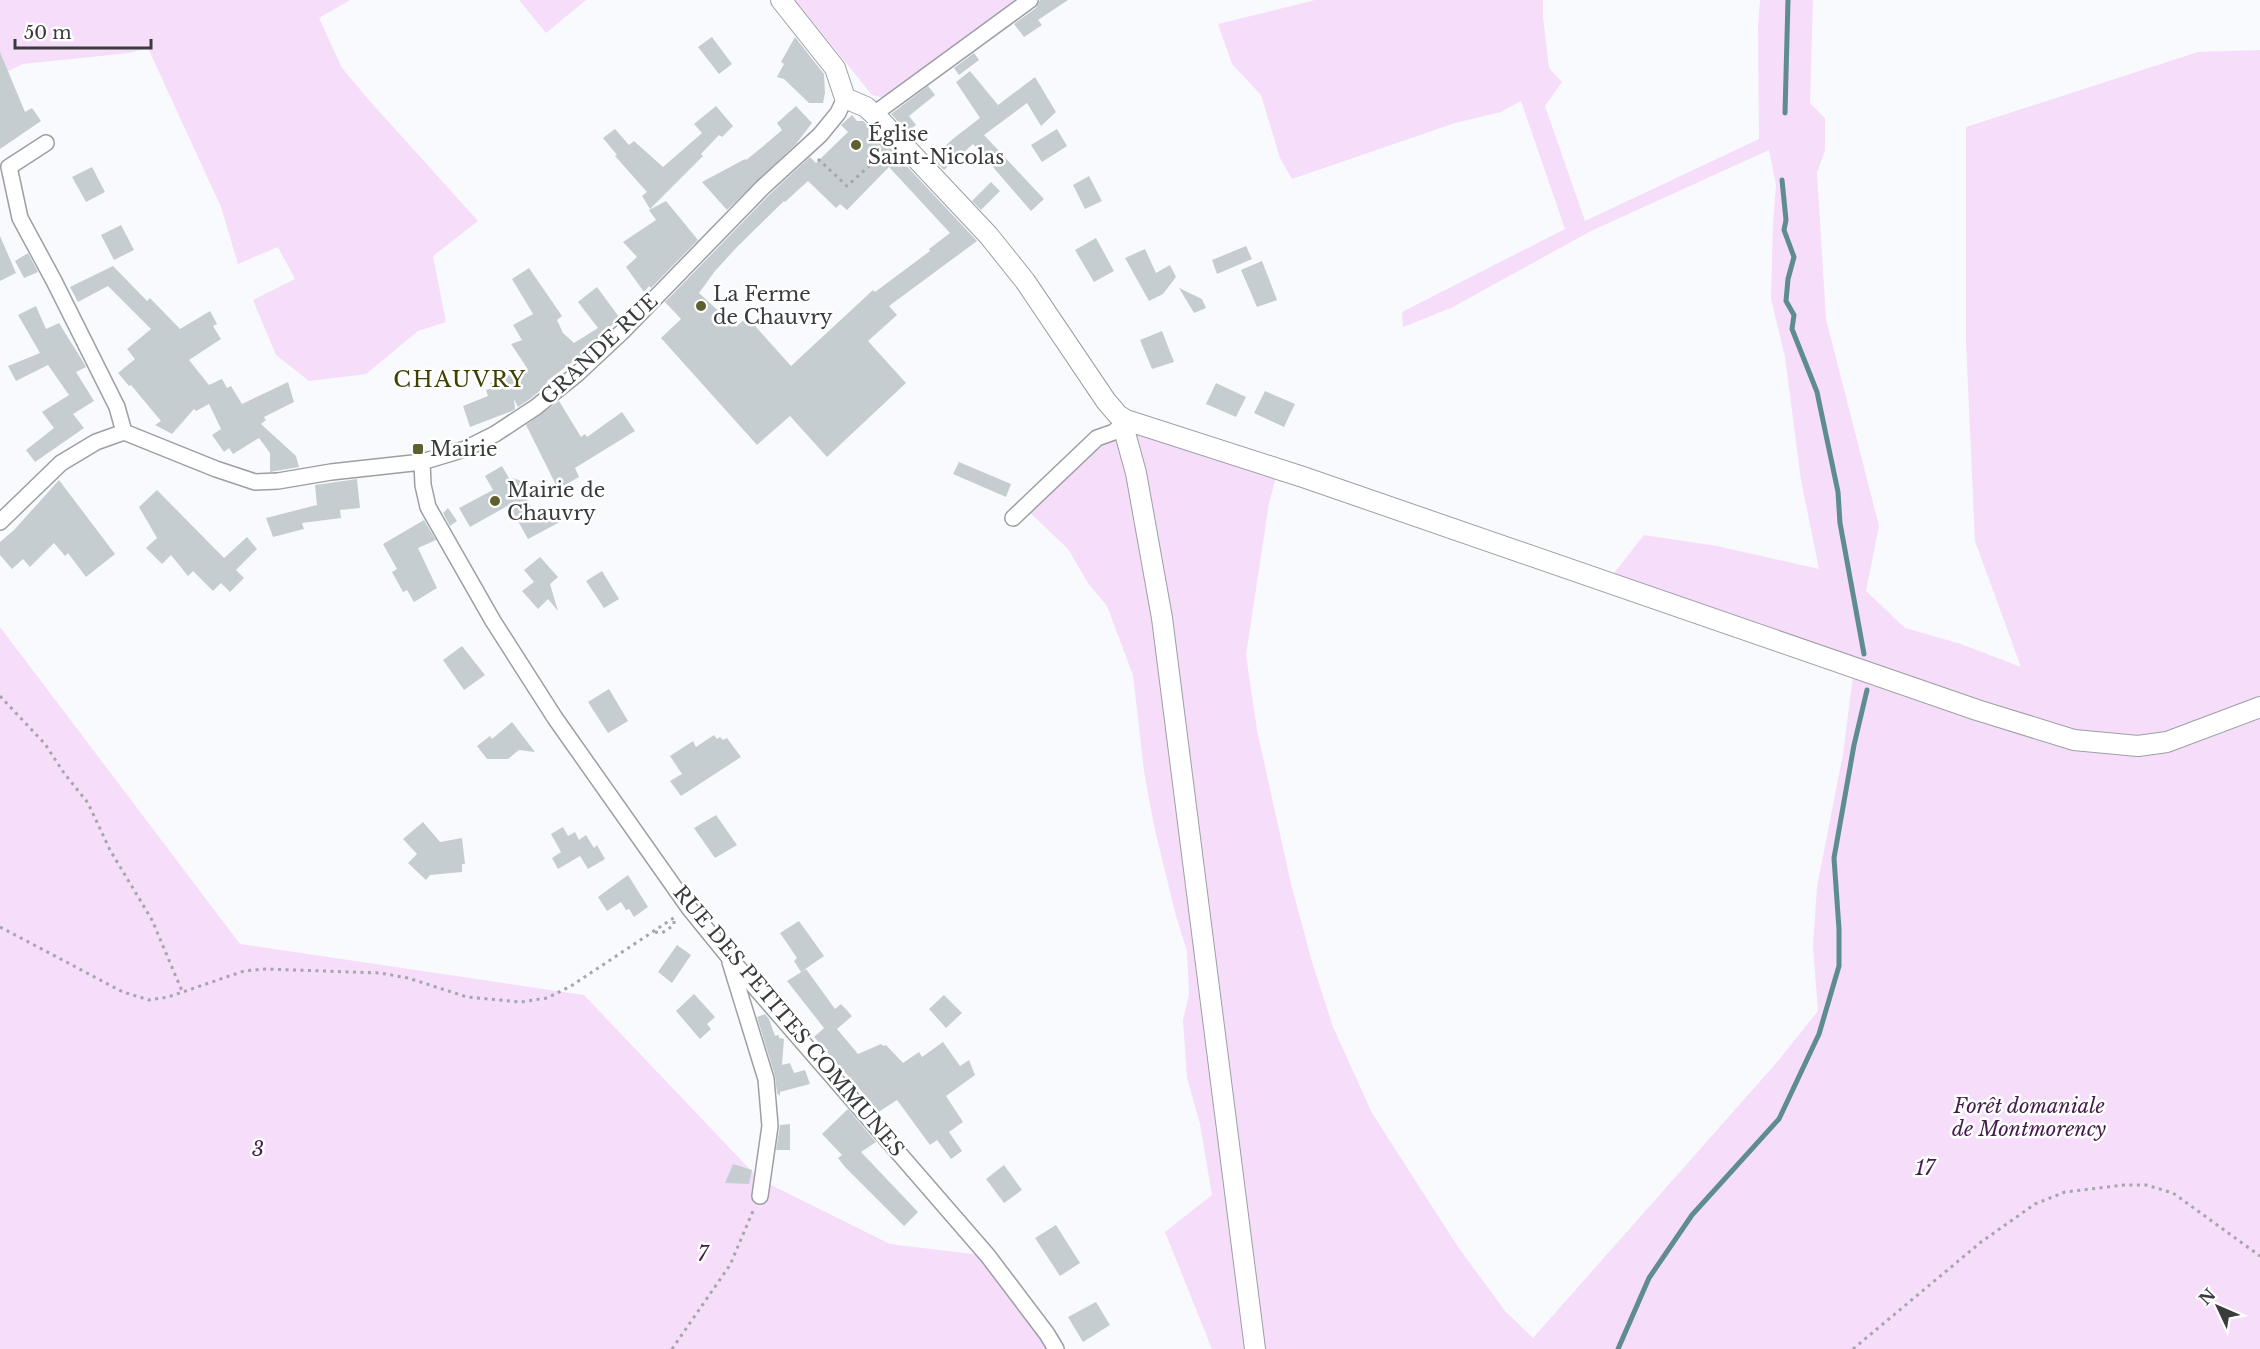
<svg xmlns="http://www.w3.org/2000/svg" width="2260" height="1349" font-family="'Libre Baskerville',serif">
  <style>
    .green { fill: #f6ddfa }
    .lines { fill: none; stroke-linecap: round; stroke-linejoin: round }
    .stream { stroke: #5e8c90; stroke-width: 5 }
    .building { fill: #c6cdd1; fill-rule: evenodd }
    .street-casing { stroke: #9c9fa5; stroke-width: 18 }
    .secondary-casing { stroke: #9c9fa5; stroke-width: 22 }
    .path { stroke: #a5a6a9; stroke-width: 3; stroke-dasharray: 3 4.5; stroke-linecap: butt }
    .street { stroke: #fff; stroke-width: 15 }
    .secondary { stroke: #fff; stroke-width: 20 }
    .poi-dot { fill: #5d612e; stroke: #fff; stroke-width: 2 }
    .labels { text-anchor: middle; stroke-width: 5; stroke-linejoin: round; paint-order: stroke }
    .poi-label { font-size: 20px; fill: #3a3b3d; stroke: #fff; text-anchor: start }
    .street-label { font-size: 20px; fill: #3a3b3d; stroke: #fff }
    .park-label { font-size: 20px; font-style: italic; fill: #451c4d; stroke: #fff }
    .quarter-label { font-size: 22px; letter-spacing: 1.5px; fill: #404202; stroke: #fff }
  </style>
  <rect width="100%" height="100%" fill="#f8fafe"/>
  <path class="green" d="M0,0h350l-31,18 23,50 26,31 110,122 -45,35 13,66 -28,9 -52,43 -57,7 -33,-26 -23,-55 42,-21 -17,-32 -40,17 -17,-57 -73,-159 -19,5 -106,11 -23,11z
    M519,0h67l-40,33z
    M795,0h235l-137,100 -21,-5z
    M1315,0h228v17l6,51 13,14 -17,24 40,115 174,-82 -1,-112 2,-27h53l-3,103 15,15v32l-8,23 9,146 53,207 -13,65 39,37 56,16 60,23 -46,-126 -9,-200v-214l232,-75 62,-2v1299h-1048l-47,-117 47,-37 -12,-71 -13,-46 -4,-58 6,-26 -2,-43 -11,-35 -22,-90 -10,-55 -11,-96 -26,-69 -19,-23 -20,-34 -44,-42 97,-86 157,48 -9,34 -23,152 11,75 34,154 21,78 21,65 39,86 86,134 47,64 28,27 245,-277 40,-50 -5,-64 4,-60 26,-133 11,-86 -247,-86 37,-47 73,11 102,23 -18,-89 -16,-123 -14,-58 2,-76 3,-38 -7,-35 -178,81 -140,77 -48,19 -1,-15 163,-83 -44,-128 -20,11 -46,11 -163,56 -12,-21 -19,-63 -29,-31 -14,-40z
    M0,627l240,317 344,51 175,184 131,65 98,12 68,93h-1056z"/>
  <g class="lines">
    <path class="stream" d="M1785,113l3,-113
      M1782,180l4,40 -2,10 10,27 -6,22 -2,22 8,14 -2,14 25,63 21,100 2,31 24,131
      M1618,1349l31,-71 43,-63 87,-96 40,-85 20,-68v-37l-5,-71 20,-113 13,-55"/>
  </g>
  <path class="building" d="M1040,0h28l-30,20 4,5 -18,12 -10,-13 22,-16z
    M712,37l20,27 -13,10 -21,-27z
    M795,37l29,37 1,19 -2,10h-14l-25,-24 -7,-2 7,-13 -3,-2z
    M0,52l25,60 7,-4 9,13 -41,28z
    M974,53l5,7 -20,15 -5,-7z
    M970,71l28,34 37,-28 21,35 -15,14 -14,-23 -43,32 60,64 -13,12 -58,-67 -29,26 -12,-12 22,-20 26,-20 -24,-36z
    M928,86l7,9 -26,21 7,9 -8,7 -17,-18z
    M716,106l17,20 -11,11 -3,-2 -18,19 2,2 -53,53 -8,-13 5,-4 -32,-36 2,-1 -14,-17 12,-9 14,16 5,-4 29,26 39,-34 -8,-9z
    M796,106l16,17 -16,21 -69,66 -25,-28 43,-23 1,1 15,-12 21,-18 -5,-7z
    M852,115l5,6h6l9,8 105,112 -88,65 8,9 -29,26 38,42 -79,74 -37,-41 -33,29 -96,-107 20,-19 -16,-17 105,-108 40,-37 6,6 32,-31 -7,-7zM889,167l61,66 -21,16 1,2 -55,41 -2,-2 -82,76 -44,-49 -11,10 -37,-34 16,-22 23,-25 46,-45 1,1 23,-21 28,27 4,-4 7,6z
    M1057,129l10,17 -25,16 -11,-17z
    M92,167l13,25 -19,10 -14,-25z
    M1089,176l13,25 -17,8 -12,-24z
    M991,182l9,9 -19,19 -9,-9z
    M666,201l32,39 -47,48 -2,-2 -5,6 -18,-25 11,-10 -14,-15 33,-22 -7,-10z
    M121,225l13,25 -20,10 -13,-25z
    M0,236l16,37 -16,8z
    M1096,238l18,33 -20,11 -19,-32z
    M1246,246l6,13 -35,15 -5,-14z
    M1145,249l11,24 14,-8 6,12 -13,17 -14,7 -24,-43z
    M28,253l10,19 -14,6 -9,-17z
    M1262,261l15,39 -20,7 -16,-37z
    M113,266l34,35 3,-3 30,31 30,-18 7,13 -4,2 8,13 -32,21 20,25 13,-6 5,9 4,-2 11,18 46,-22 6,20 -30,15 2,3 -5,4 35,32 3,11 -29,5v-19l-11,-15 -26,16 -4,-6 -5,4 -12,-17 9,-6 -12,-25 -13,7 -2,-2 -22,25 -17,-9 6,-4 -30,-36 -2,1 -11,-13 17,-14 -8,-10 24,-20 -43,-43 -30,16 -8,-15z
    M529,268l33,48 -5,4 6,13 11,10 24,-15 -20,-26 19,-15 22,30 -27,30 -45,34 1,3 -18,15 -12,8 -4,-8 1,10 -3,2 -42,16 -7,-21 25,-10 -2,-6 6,-2 -2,-5 37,-15 -16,-24 11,-4 -9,-15 20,-11 -21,-35z
    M1179,288l23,11 4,9 -12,5z
    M36,306l10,23 13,-6 23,37 4,7 -10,5 18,29 -21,13 11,14 -49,34 -9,-12 28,-22 -12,-16 27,-17 -21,-30 -32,16 -8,-15 32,-13 -22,-38z
    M1162,331l12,31 -22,7 -12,-29z
    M1216,383l30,14 -10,20 -30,-13z
    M1265,391l30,13 -11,23 -30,-14z
    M559,401l22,36 4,-3 2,3 35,-25 13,19 -60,37 4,9 -21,12 -32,-64z
    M959,462l52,22 -5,13 -53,-23z
    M502,466l8,14 3,-2 16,6 -5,8 13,27 13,-8 10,11 -32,17 -19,-34 -39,22 -11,-19 34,-18 -8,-14z
    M357,479l3,29 -20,2 1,8 -39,5 2,6 -31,8 -7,-19 51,-13 -2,-20z
    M59,480l56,74 -29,23 -18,-24 -3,3 -11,-13 -24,24 -7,-8 -11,10 -12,-14v-13l14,-12z
    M157,490l67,68 23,-21 10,12 -21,21 8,8 -14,14 -9,-9 -8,8 -20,-20 -5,5 -17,-21 -9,9 -16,-16 11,-10 -18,-31z
    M448,508l9,13 -7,5 -7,-13z
    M424,520l12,20 -18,8 19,40 -23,14 -7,-12 -4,2 -11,-20 5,-3 -14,-25z
    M540,557l18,20 -8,7 8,27 -10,-12 -10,10 -16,-18 12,-9 -10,-12z
    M602,571l17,28 -15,9 -18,-27z
    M462,646l23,29 -21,15 -21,-30z
    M609,689l19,32 -20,12 -20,-31z
    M512,722l23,30 -16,-2 -11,9h-21l-10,-13 13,-10 2,3z
    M714,735l3,4 3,-2 3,3 4,-2 14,19 -60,39 -11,-15 12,-7 -12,-18 23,-15 3,6z
    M716,815l21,30 -22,13 -21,-30z
    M423,822l17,20 22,-4 3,26h-3v8l-32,3 -4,5 -18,-17 9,-9 -14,-15z
    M563,827l5,9 7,-4 4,8 7,-5 8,13 3,-3 8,14 -17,10 -8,-13 -22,13 -6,-11 9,-6 -10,-18z
    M628,875l20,32 -14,10 -5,-8 -3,1 -5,-8 -14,9 -9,-14z
    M799,921l25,35 -23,16 -7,-11 3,-3 -17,-25z
    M677,945l14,10 -19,28 -14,-11z
    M806,969l29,40 6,-5 11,12 -15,13 21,25 23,-10 2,2 3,-1 17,18 16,-11 3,5 21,-15 17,24 9,-6 6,15 -29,21 17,26 -14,10 13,19 -11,8 -14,-19 -7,5 -33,-45 -20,13 -15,-17 2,-2 -50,-57 10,-9 -37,-47z
    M694,994l21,23 -8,7 4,5 -11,10 -24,-28z
    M944,995l18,18 -16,15 -17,-19z
    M765,1014l4,5 6,17 4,-1v3l5,1 -2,26 8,-2 4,10 11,-3 5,14 -30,8v4l-3,-3 -2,-17 -18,-59z
    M848,1109l28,33 -15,10 57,60 -14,14 -59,-59 -7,-9 4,-3 -20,-21z
    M790,1124v26h-14l4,-25z
    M733,1164l19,6 -3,14 -24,-1z
    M1004,1165l18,25 -18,13 -18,-24z
    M1056,1225l24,38 -20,13 -25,-38z
    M1096,1302l14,23 -27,17 -15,-25z"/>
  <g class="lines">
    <g class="street-casing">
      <path id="street" d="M874,114l156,-114
        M46,143l-37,24 11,51 34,63 63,126 7,25
        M422,462l1,23 5,22 65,114 62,97 134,190 39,48 260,300 59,78 9,15
        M1013,518l84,-80 17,-6 12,-12
        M0,522l61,-59 35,-21 28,-10 92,37 39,13 23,-1 53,-9 91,-10 43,-13 30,-15 41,-27 41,-33 45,-42 141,-145 57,-52 18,-22 7,-15
        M730,962l36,117 4,47 -10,70"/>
    </g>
    <g class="secondary-casing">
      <path id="secondary" d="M781,0l54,68 10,30 21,9 14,13 109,116 36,45 81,120 12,14 8,5 177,57 674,233 97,30 64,6 29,-4 93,-35
        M1126,420l-1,13 11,40 26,145 93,731"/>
    </g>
    <path class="path" d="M818,159l29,27 39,-35
      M0,696l45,48 19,29 24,30 22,47 42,70 30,71
      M0,927l123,65 26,8 19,-3 76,-26 21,-2 115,4 28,5 59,19 54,5 26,-4 24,-12 104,-69
      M655,932l7,1 12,-8v-7
      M672,1349l58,-84 23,-54
      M1853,1349l128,-107 54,-38 30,-12 59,-7h22l27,8 87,63"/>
    <use href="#street" class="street"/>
    <use href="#secondary" class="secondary"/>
  </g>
  <g class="poi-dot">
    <circle cx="856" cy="145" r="6"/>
    <circle cx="701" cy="306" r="6"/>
    <rect x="412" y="443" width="12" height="12" rx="3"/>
    <circle cx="495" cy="501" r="6"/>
  </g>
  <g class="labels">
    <g class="poi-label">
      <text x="868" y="141">Église<tspan x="868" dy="23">Saint-Nicolas</tspan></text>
      <text x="713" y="301">La Ferme<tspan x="713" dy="23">de Chauvry</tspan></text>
      <text x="430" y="456">Mairie</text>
      <text x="507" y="497">Mairie de<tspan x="507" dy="23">Chauvry</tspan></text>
    </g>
    <g class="street-label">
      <text transform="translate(599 349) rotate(-43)" y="7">GRANDE RUE</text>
      <text transform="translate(789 1021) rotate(50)" y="7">RUE DES PETITES COMMUNES</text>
    </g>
    <g class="park-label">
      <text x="2029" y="1113">Forêt domaniale<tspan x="2029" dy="23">de Montmorency</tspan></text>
      <text x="258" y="1156">3</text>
      <text x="1925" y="1175">17</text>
      <text x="703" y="1261">7</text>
    </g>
    <g class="quarter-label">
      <text x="460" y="387">CHAUVRY</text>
    </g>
  </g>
  <g transform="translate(2218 1307) rotate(314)" stroke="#ffffff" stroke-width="4.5" paint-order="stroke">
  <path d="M0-4.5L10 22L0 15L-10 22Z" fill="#3a3b3d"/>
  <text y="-9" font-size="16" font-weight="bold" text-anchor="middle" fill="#3a3b3d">N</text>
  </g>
  <path d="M15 39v9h136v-9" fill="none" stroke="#3a3b3d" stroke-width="3"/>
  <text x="24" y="39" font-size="18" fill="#3a3b3d" stroke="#ffffff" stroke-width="4.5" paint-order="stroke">50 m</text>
</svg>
